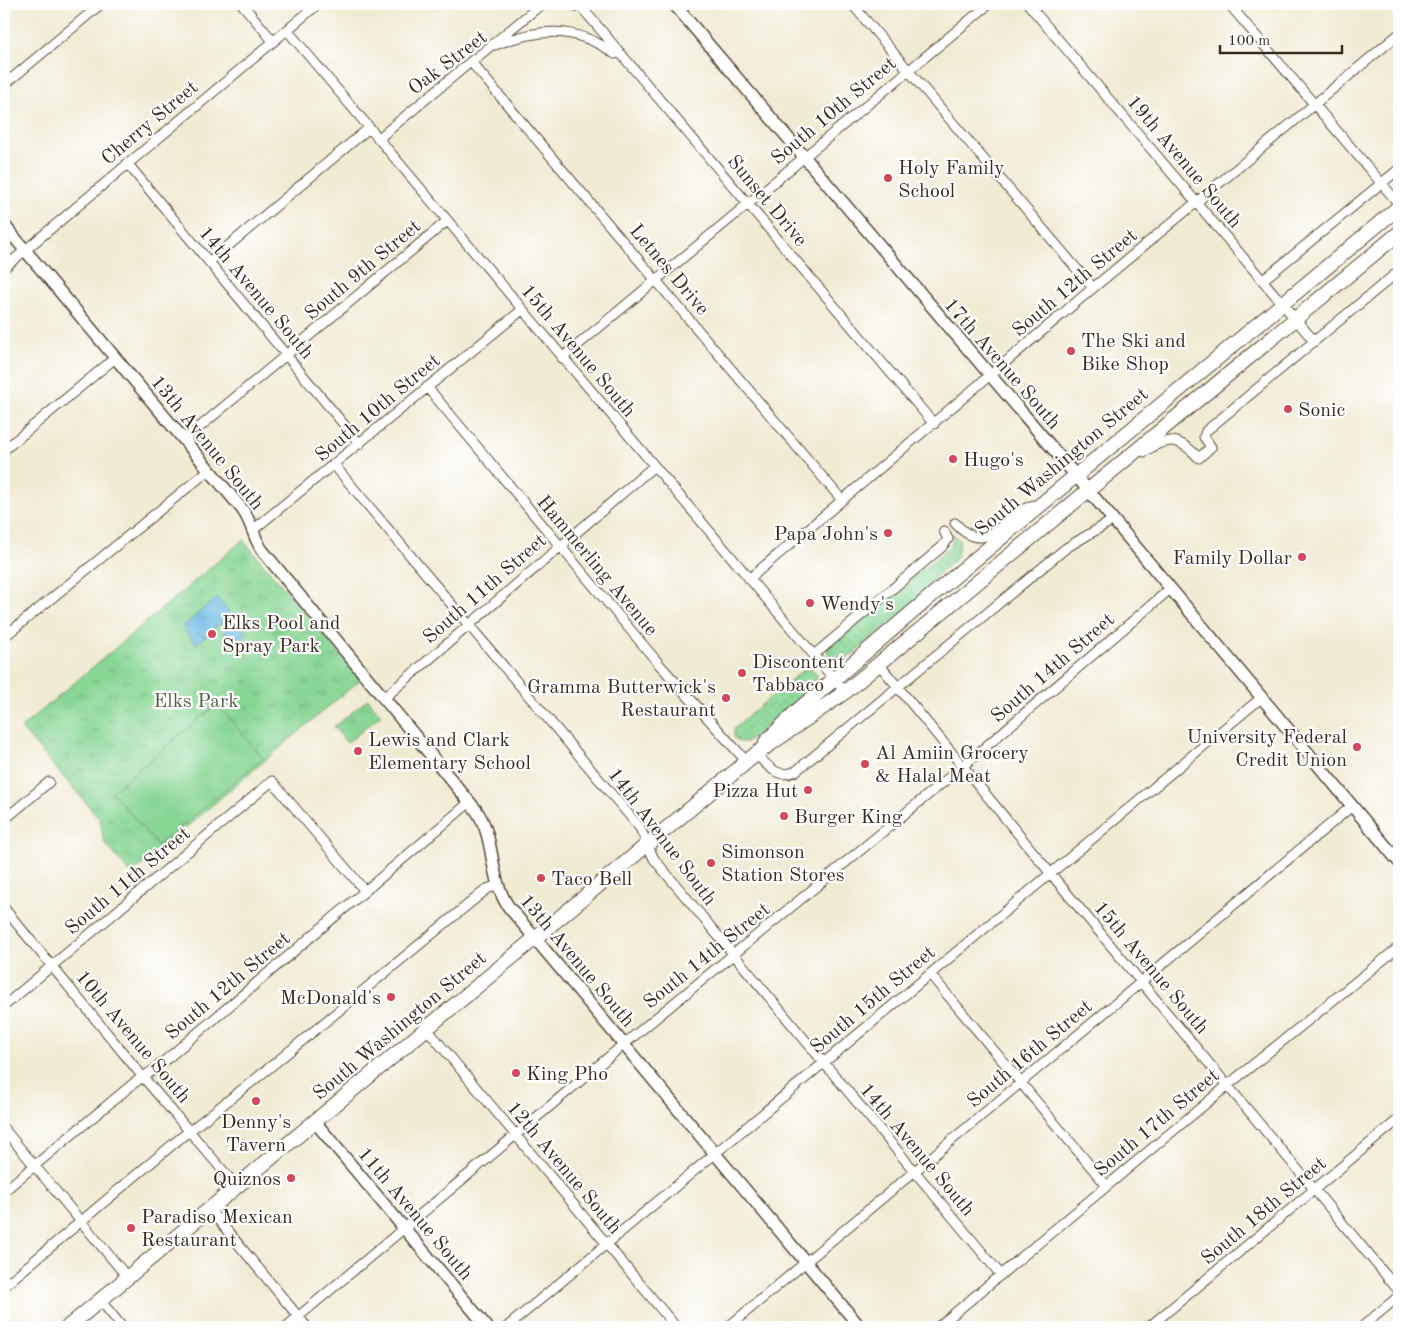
<svg xmlns="http://www.w3.org/2000/svg" width="1403" height="1331" font-family="'Old Standard TT',serif">
  <style>
    .grass { fill: url(#grass-dots); stroke: #628059 }
    .park { fill: url(#park-tufts); stroke: #628059 }
    .pitch { fill: #88d694; stroke: #628059 }
    .water { fill: url(#water-ripples); stroke: #527281 }
    .lines { fill: none; stroke-linecap: round; stroke-linejoin: round }
    .minor-casing { stroke: #564739; stroke-width: 11 }
    .tertiary-casing { stroke: #564739; stroke-width: 14 }
    .primary-casing { stroke: #564739; stroke-width: 16 }
    .minor { stroke: #fff; stroke-width: 9 }
    .tertiary { stroke: #fff; stroke-width: 11 }
    .primary { stroke: #fff; stroke-width: 14 }
    .poi-dot { fill: #d1495b; stroke: #fff; stroke-width: 2 }
    .labels { text-anchor: middle; stroke-width: 4.5; stroke-linejoin: round; paint-order: stroke }
    .street-label { font-size: 20px; fill: #3b2a1e; stroke: #fff }
    .poi-label { font-size: 20px; fill: #3b2a1e; stroke: #fff; text-anchor: start }
    .park-label { font-size: 20px; fill: #525e41; stroke: #fff }
  </style>
  <defs>
    <pattern id="grass-dots" width="8" height="8" patternUnits="userSpaceOnUse" patternTransform="scale(1.25)"><rect width="8" height="8" fill="#88d694"/><path d="M2 2h.1M6 6h.1" fill="none" stroke="#76b87f" stroke-width="1.8" stroke-linecap="round"/></pattern>
    <pattern id="park-tufts" width="24" height="20" patternUnits="userSpaceOnUse" patternTransform="scale(1.25)"><rect width="24" height="20" fill="#88d694"/><path d="M3 7l-1-3M5 7V3M7 7l1-3M15 17l-1-3M17 17v-4M19 17l1-3" fill="none" stroke="#76b87f"/></pattern>
    <pattern id="water-ripples" width="26" height="14" patternUnits="userSpaceOnUse" patternTransform="scale(1.25)"><rect width="26" height="14" fill="#69b9e4"/><path d="M2 4q2-2 4 0t4 0M15 11q2-2 4 0t4 0" fill="none" stroke="#5897b8"/></pattern>
  </defs>
  <rect width="100%" height="100%" fill="#fff"/>
  <filter id="ink" filterUnits="userSpaceOnUse"><feTurbulence type="fractalNoise" baseFrequency=".02" numOctaves="2"/><feDisplacementMap in="SourceGraphic" scale="10" xChannelSelector="R" yChannelSelector="G"/><feConvolveMatrix kernelMatrix="1 2 1 2 8 2 1 2 1" color-interpolation-filters="sRGB"/></filter>
  <filter id="wash" filterUnits="userSpaceOnUse"><feTurbulence type="fractalNoise" baseFrequency=".0096" numOctaves="4" result="noise"/><feDisplacementMap in="SourceGraphic" scale="20" xChannelSelector="R" yChannelSelector="G"/><feGaussianBlur stdDeviation="1.12" result="paint"/><feColorMatrix in="noise" values="0 0 0 0 0 0 0 0 0 0 0 0 0 0 0 0 0 1.4 0 .05"/><feComposite in="paint" operator="in"/></filter>
  <g filter="url(#wash)">
    <rect width="100%" height="100%" fill="#f0ebd3"/>
    <path class="grass" d="M952,533l8,8 -3,16 -29,27 -12,17 -74,62h-8l-6,-4v-11l122,-101 3,-6z
      M811,668l6,7 -1,9 -68,58h-8l-6,-4v-10l69,-58z"/>
    <path class="park" d="M243,540l118,139 -230,195 -27,-32 -4,-23 -79,-91z
      M368,699l13,16 -34,28 -13,-16z"/>
    <path class="pitch" d="M217,704l46,54 -105,88 -46,-54z"/>
    <path class="water" d="M217,598l14,17 -35,29 -14,-17z
      M237,621l10,12 -14,11 -10,-11z"/>
  </g>
  <g filter="url(#ink)">
    <g class="lines">
      <g class="minor-casing">
        <path id="minor" d="M242,4l31,37
          M545,4l-7,3 -67,55 371,438
          M572,4l11,5 351,415
          M852,4l241,284
          M1028,4l286,337
          M1229,4l170,200
          M287,30l558,662
          M495,45c44,-17 80,-20 120,9
          M4,85l97,-81
          M378,139l96,-80
          M127,163l233,281
          M209,262l160,-134
          M4,268l314,-264
          M1263,280l136,-111
          M562,358l427,-354
          M427,387l232,277 88,98
          M184,440l263,-219
          M4,450l111,-92
          M1144,452c24,-16 35,-15 55,6l12,-11 -7,-10 2,-6 193,-160
          M334,465l306,363 14,31 347,416
          M955,523c34,38 49,-12 80,-18
          M253,530l269,-220
          M749,579l344,-291 306,-254
          M4,637l205,-167
          M814,655l128,-108 6,-8 -4,-8
          M879,664l172,210 348,417
          M383,699l271,-233
          M756,754c12,12 22,26 40,17l270,-223 47,-28
          M4,820l45,-38
          M4,908l139,169 94,110
          M930,974l177,212
          M4,1006l268,-225 93,110
          M427,1029l249,298
          M4,1129l124,149
          M4,1191l130,-108 21,-14 315,-267
          M210,1210l97,117
          M4,1286l174,-146 80,-63 229,-188 11,-4
          M101,1301l21,26
          M286,1327l337,-282 340,-279 207,-177
          M507,1327l754,-629
          M728,1327l624,-521
          M938,1327l290,-242 171,-138
          M1149,1327l250,-208
          M1362,1327l37,-31"/>
      </g>
      <g class="tertiary-casing">
        <path id="tertiary" d="M674,4l426,500 299,358
          M4,225l238,284c10,13 11,28 20,41l214,260c20,28 12,66 32,96l352,421
          M315,1122l172,205"/>
      </g>
      <g class="primary-casing">
        <path id="primary" d="M766,742l31,-31 140,-120 462,-384
          M68,1327l688,-573 89,-62 554,-459"/>
      </g>
      <use href="#minor" class="minor"/>
      <use href="#tertiary" class="tertiary"/>
      <use href="#primary" class="primary"/>
    </g>
  </g>
  <g class="poi-dot">
    <circle cx="888" cy="178" r="5"/>
    <circle cx="1071" cy="351" r="5"/>
    <circle cx="1288" cy="409" r="5"/>
    <circle cx="953" cy="459" r="5"/>
    <circle cx="888" cy="533" r="5"/>
    <circle cx="1302" cy="557" r="5"/>
    <circle cx="810" cy="603" r="5"/>
    <circle cx="212" cy="634" r="5"/>
    <circle cx="742" cy="673" r="5"/>
    <circle cx="726" cy="698" r="5"/>
    <circle cx="1357" cy="747" r="5"/>
    <circle cx="358" cy="751" r="5"/>
    <circle cx="865" cy="764" r="5"/>
    <circle cx="808" cy="790" r="5"/>
    <circle cx="784" cy="816" r="5"/>
    <circle cx="711" cy="863" r="5"/>
    <circle cx="541" cy="878" r="5"/>
    <circle cx="391" cy="997" r="5"/>
    <circle cx="516" cy="1073" r="5"/>
    <circle cx="256" cy="1101" r="5"/>
    <circle cx="291" cy="1178" r="5"/>
    <circle cx="131" cy="1228" r="5"/>
  </g>
  <g class="labels">
    <g class="street-label">
      <text transform="translate(447 62) rotate(-37)" y="7">Oak Street</text>
      <text transform="translate(833 110) rotate(-40)" y="7">South 10th Street</text>
      <text transform="translate(149 122) rotate(-40)" y="7">Cherry Street</text>
      <text transform="translate(1185 161) rotate(50)" y="7">19th Avenue South</text>
      <text transform="translate(768 200) rotate(50)" y="7">Sunset Drive</text>
      <text transform="translate(362 269) rotate(-40)" y="7">South 9th Street</text>
      <text transform="translate(670 269) rotate(50)" y="7">Letnes Drive</text>
      <text transform="translate(1074 282) rotate(-40)" y="7">South 12th Street</text>
      <text transform="translate(257 292) rotate(50)" y="7">14th Avenue South</text>
      <text transform="translate(579 350) rotate(50)" y="7">15th Avenue South</text>
      <text transform="translate(1003 363) rotate(49)" y="7">17th Avenue South</text>
      <text transform="translate(377 407) rotate(-40)" y="7">South 10th Street</text>
      <text transform="translate(208 442) rotate(51)" y="7">13th Avenue South</text>
      <text transform="translate(1061 461) rotate(-40)" y="7">South Washington Street</text>
      <text transform="translate(598 565) rotate(50)" y="7">Hammerling Avenue</text>
      <text transform="translate(484 588) rotate(-41)" y="7">South 11th Street</text>
      <text transform="translate(1052 667) rotate(-41)" y="7">South 14th Street</text>
      <text transform="translate(663 836) rotate(53)" y="7">14th Avenue South</text>
      <text transform="translate(127 880) rotate(-40)" y="7">South 11th Street</text>
      <text transform="translate(706 955) rotate(-39)" y="7">South 14th Street</text>
      <text transform="translate(578 960) rotate(50)" y="7">13th Avenue South</text>
      <text transform="translate(1152 967) rotate(50)" y="7">15th Avenue South</text>
      <text transform="translate(227 985) rotate(-40)" y="7">South 12th Street</text>
      <text transform="translate(872 999) rotate(-40)" y="7">South 15th Street</text>
      <text transform="translate(399 1025) rotate(-40)" y="7">South Washington Street</text>
      <text transform="translate(134 1036) rotate(50)" y="7">10th Avenue South</text>
      <text transform="translate(1029 1053) rotate(-40)" y="7">South 16th Street</text>
      <text transform="translate(1156 1122) rotate(-40)" y="7">South 17th Street</text>
      <text transform="translate(918 1149) rotate(50)" y="7">14th Avenue South</text>
      <text transform="translate(565 1167) rotate(50)" y="7">12th Avenue South</text>
      <text transform="translate(1263 1210) rotate(-40)" y="7">South 18th Street</text>
      <text transform="translate(416 1213) rotate(50)" y="7">11th Avenue South</text>
    </g>
    <g class="poi-label">
      <text x="898" y="174">Holy Family<tspan x="898" dy="23">School</tspan></text>
      <text x="1081" y="347">The Ski and<tspan x="1081" dy="23">Bike Shop</tspan></text>
      <text x="1298" y="416">Sonic</text>
      <text x="963" y="466">Hugo's</text>
      <text x="878" y="540" text-anchor="end">Papa John's</text>
      <text x="1292" y="564" text-anchor="end">Family Dollar</text>
      <text x="820" y="610">Wendy's</text>
      <text x="222" y="629">Elks Pool and<tspan x="222" dy="23">Spray Park</tspan></text>
      <text x="752" y="668">Discontent<tspan x="752" dy="23">Tabbaco</tspan></text>
      <text x="716" y="693" text-anchor="end">Gramma Butterwick's<tspan x="716" dy="23">Restaurant</tspan></text>
      <text x="1347" y="743" text-anchor="end">University Federal<tspan x="1347" dy="23">Credit Union</tspan></text>
      <text x="368" y="746">Lewis and Clark<tspan x="368" dy="23">Elementary School</tspan></text>
      <text x="875" y="759">Al Amiin Grocery<tspan x="875" dy="23">&amp; Halal Meat</tspan></text>
      <text x="798" y="797" text-anchor="end">Pizza Hut</text>
      <text x="794" y="823">Burger King</text>
      <text x="721" y="858">Simonson<tspan x="721" dy="23">Station Stores</tspan></text>
      <text x="551" y="885">Taco Bell</text>
      <text x="381" y="1004" text-anchor="end">McDonald's</text>
      <text x="526" y="1080">King Pho</text>
      <text x="256" y="1128" text-anchor="middle">Denny's<tspan x="256" dy="23">Tavern</tspan></text>
      <text x="281" y="1185" text-anchor="end">Quiznos</text>
      <text x="141" y="1223">Paradiso Mexican<tspan x="141" dy="23">Restaurant</tspan></text>
    </g>
    <g class="park-label">
      <text x="196" y="707">Elks Park</text>
    </g>
  </g>
  <rect width="1403" height="1331" fill="none" stroke="#fff" stroke-width="20"/>
  <path d="M1220 45v8h122v-8" fill="none" stroke="#3b2a1e" stroke-width="2.5"/>
  <text x="1228" y="45" font-size="15" fill="#3b2a1e" stroke="#ffffff" stroke-width="4" paint-order="stroke">100 m</text>
</svg>
